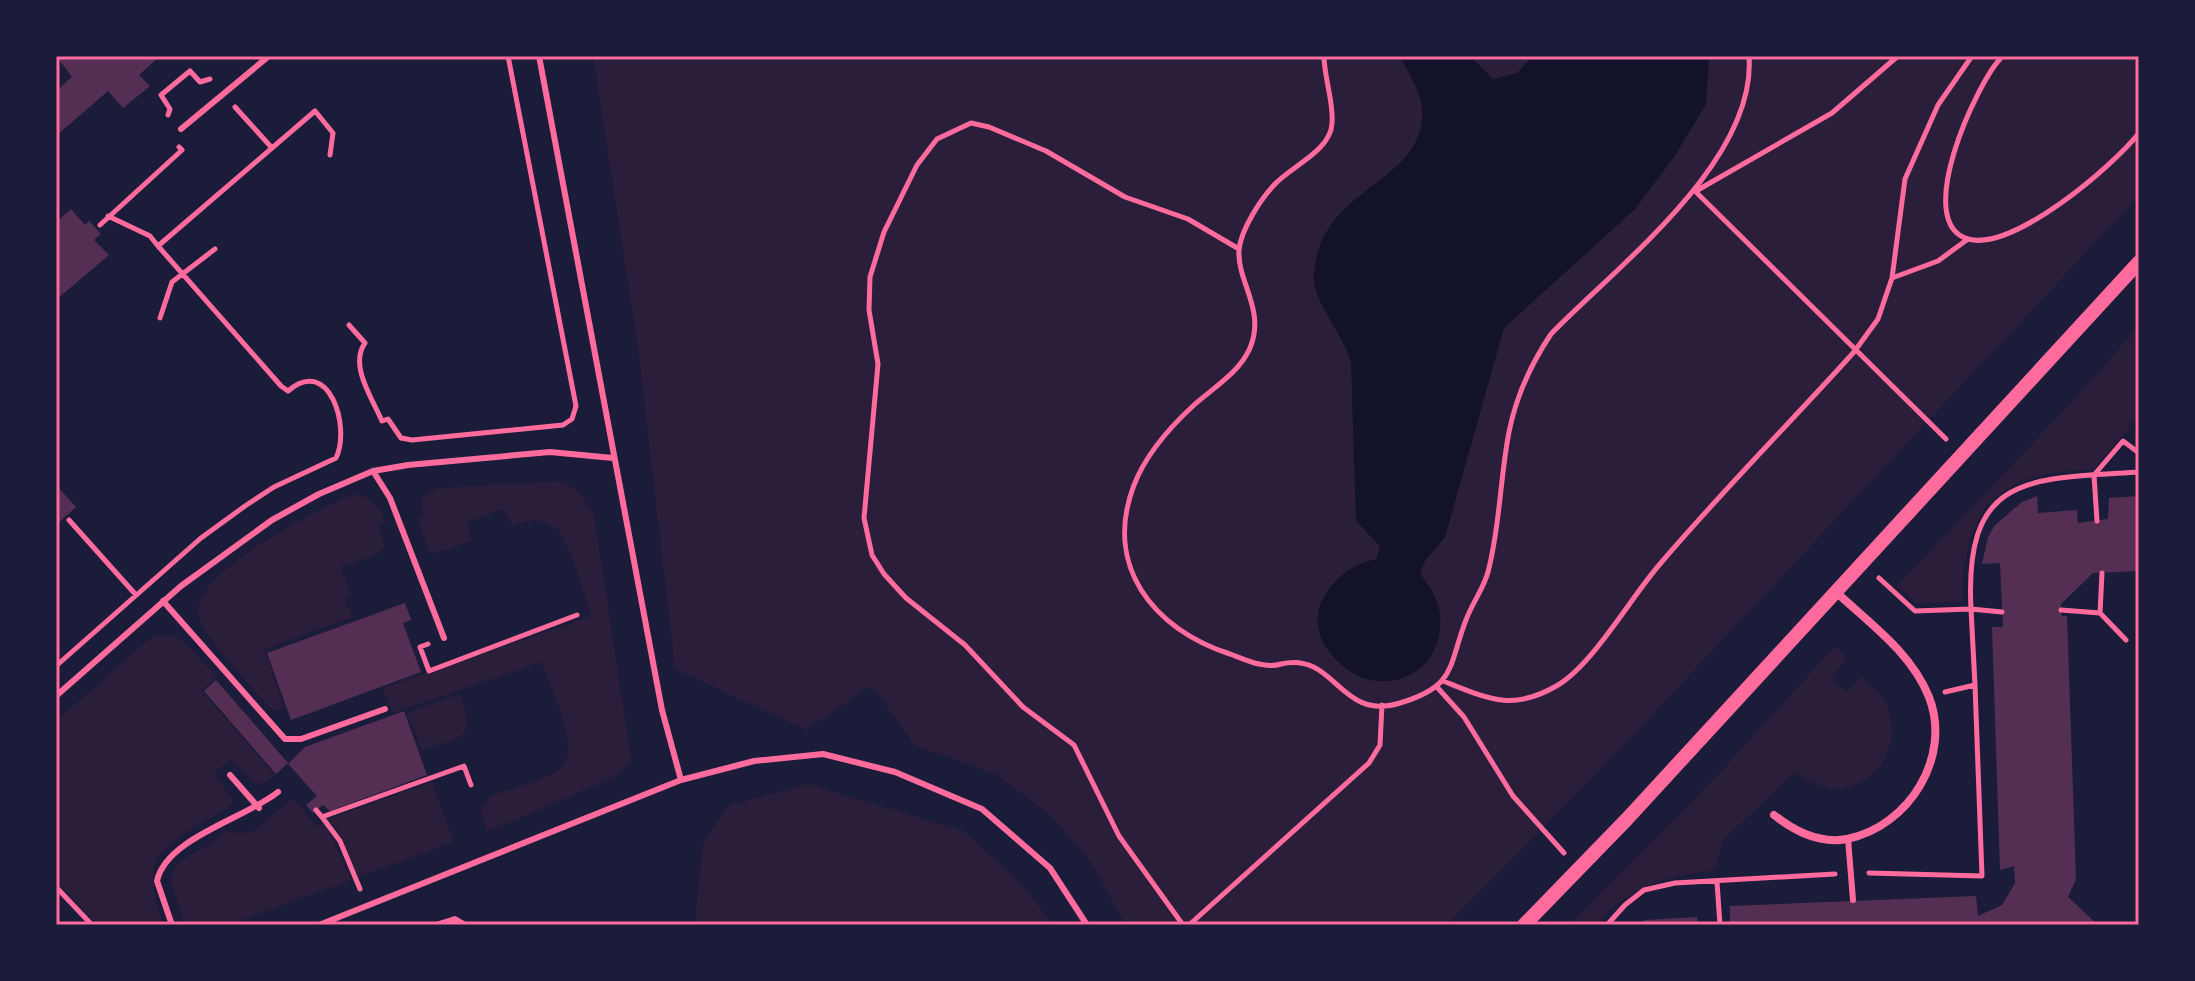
<svg xmlns="http://www.w3.org/2000/svg" width="2195" height="981" font-family="Cabin,sans-serif">
  <style>
    .green { fill: #2a1e3b }
    .water { fill: #12122b }
    .building { fill: #542f53 }
    .lines { fill: none; stroke-linecap: round; stroke-linejoin: round }
    .path { stroke: #ff6b9d; stroke-width: 5 }
    .service { stroke: #ff6b9d; stroke-width: 6 }
    .minor { stroke: #ff6b9d; stroke-width: 8 }
    .tertiary { stroke: #ff6b9d; stroke-width: 14 }
    .neatline { fill: none; stroke: #ff6b9d; stroke-width: 3 }
  </style>
  <rect width="100%" height="100%" fill="#1b1b3a"/>
  <path class="green" d="M593,56h1546v140l-534,569 -158,160h-321l-37,-66 -39,-44 -54,-41 -81,-28 -43,-61 -66,45 -131,-61 -37,-321z
    M2139,326v89l-45,55c-94,0 -133,38 -131,132l-47,1 -19,-17 174,-183z
    M563,481l18,13 13,20 37,244 -11,17 -134,57 -5,-20 8,-14c21,-11 49,-14 69,-27 27,-19 -8,-84 -17,-109l-148,51 -10,-25 209,-72 -20,-59 -15,-29 -21,-8 -24,5 -9,-16 -37,13 6,19 -41,13 -13,-33 5,-7 -2,-12 5,-8 13,-6z
    M355,494c18,4 25,13 31,29l-8,3 7,20 -8,8 -37,14 12,27 -8,3 9,19 -89,32 20,59 -11,3c-16,-19 -72,-76 -75,-97 -5,-42 123,-107 157,-120z
    M160,635l19,3 38,39 -15,14 73,85 -12,8 -9,-1 -23,-24 -17,14 20,28c-7,9 -19,15 -30,21 -55,32 -60,42 -41,103h-66l-41,-44v-160l91,-80z
    M1835,646l12,12 -16,20 16,14 15,-16c6,7 16,14 21,22 25,38 -4,91 -48,91 -15,0 -28,-10 -41,-16l-72,68 -7,29c-43,5 -92,17 -117,55h-29l146,-147z
    M460,694c17,47 3,41 -38,56l-15,-37z
    M432,782l22,60 -96,35 -18,-44 -13,-14z
    M807,784l157,47 58,54 31,40h-358l7,-79 25,-40z
    M293,798l24,29 6,-4 6,7 22,50 -123,45h-43l-14,-44 6,-17 51,-32 23,1z"/>
  <path class="water" d="M1400,56h70l23,23 24,-6 16,-17h176l-3,48 -32,53 -39,52 -131,119 -59,209 -20,24 -5,12c6,10 15,20 18,32 18,70 -70,110 -114,39 -7,-13 -9,-28 -3,-41 12,-24 29,-38 55,-44l4,-13 -24,-25 -5,-159c-7,-26 -38,-62 -37,-83 2,-91 102,-92 108,-160 3,-23 -13,-43 -22,-63z"/>
  <path class="building" d="M56,56h104l-21,19 11,11 -27,22 -15,-17 -52,45v-45l16,-14z
    M71,209l14,16 4,-4 12,13 -7,6 15,15 -53,45v-78z
    M56,485l20,22 -20,18z
    M2037,496l1,17 39,-3 1,13 30,-4 1,-21 30,-2v75l-46,2 -32,31 1,12h5l9,263 -8,18 30,28h-368v-19l246,-10 2,20 24,-11 13,-22 -1,-17 -14,4 -8,-243h11l-3,-64 -18,1 6,-27 7,-12 27,-23z
    M405,603l6,17 -8,3 18,49 -130,48 -24,-67z
    M216,680l72,83 -12,11 -72,-83z
    M404,711l23,64 -97,36 -7,-6 -10,8 -7,-8 11,-9 -29,-32 17,-17z
    M1697,917l1,8h-62l9,-5z"/>
  <g class="lines">
    <path class="path" d="M1324,56c0,21 10,47 8,67 -1,28 -41,43 -58,62 -13,14 -33,44 -35,65 -2,32 27,60 11,98 -11,25 -37,40 -56,57 -24,22 -48,49 -60,80 -31,81 19,144 96,169 16,6 34,15 51,10 55,-13 58,58 119,39 57,-17 48,-37 66,-83 6,-17 17,-30 22,-48 12,-45 12,-94 21,-140 7,-36 22,-68 42,-98 66,-68 206,-173 198,-278
      M1996,56l4,3c-24,26 -88,164 -32,180 45,13 145,-73 171,-106
      M235,107l37,41
      M168,115l2,-6 -9,-14 29,-24 10,11 10,-3
      M1695,191l251,248
      M1696,191l136,-78 66,-57
      M108,216l42,20 8,10 157,-135 18,22 -3,22
      M100,225l82,-75 -3,-3
      M1892,278l46,-17 30,-22
      M160,318l12,-36 43,-33
      M349,325l16,18c-16,22 7,55 17,78l6,-2 13,19 11,2 151,-15 9,-6 4,-13 -68,-350
      M69,520l67,75
      M2097,521l-3,-46 29,-34 16,12
      M1879,578l36,33 56,-2c-7,-136 58,-130 168,-137
      M2061,610l39,3 26,27
      M2100,613l2,-40
      M428,644l-8,3 9,24 148,-56
      M56,666l145,-128 44,-32 29,-19 62,-29c15,-31 -7,-103 -48,-67l-7,-5 -123,-140
      M1443,681c45,18 70,31 115,4 36,-22 73,-88 102,-121 62,-73 130,-141 194,-212l24,-33 14,-41 13,-99 33,-74 34,-49
      M1436,686l28,31 49,79 51,57
      M1945,692l30,-7 -4,-76 31,3
      M316,810l6,7 8,-3 134,-48 7,19
      M322,817l18,24 20,48
      M1869,873l113,3 -7,-191
      M1717,882l3,43
      M56,887l36,38
      M1183,925l-64,-89 -45,-91 -51,-38 -58,-62 -59,-47 -22,-24 -12,-19 -8,-37 14,-154 -9,-54 1,-33 14,-45 33,-67 20,-26 34,-16 18,4 57,24 79,46 63,22 51,30
      M1189,925l180,-162 11,-18 2,-40
      M1607,925l18,-20 19,-15 31,-7 160,-9"/>
    <path class="service" d="M539,56l123,654 19,70
      M181,129l88,-73
      M373,471l17,27 54,140
      M163,601l122,138h16l84,-30
      M56,696l125,-110 91,-66 47,-26 54,-23 35,-6 142,-13 63,6
      M230,775l29,33
      M1848,839l5,61
      M172,925l-15,-44c9,-43 89,-63 121,-89
      M319,925l362,-145 73,-19 69,-7 72,18 87,37 68,59 37,57
      M436,925l19,-6 10,6"/>
    <path class="minor" d="M1774,815c20,16 46,29 73,24 63,-13 105,-83 82,-142 -18,-45 -60,-74 -94,-106"/>
    <path class="tertiary" d="M1524,925l103,-106 512,-557"/>
  </g>
  <rect width="2195" height="981" fill="none" stroke="#1b1b3a" stroke-width="116"/>
  <rect x="58" y="58" width="2079" height="865" class="neatline"/>
</svg>
